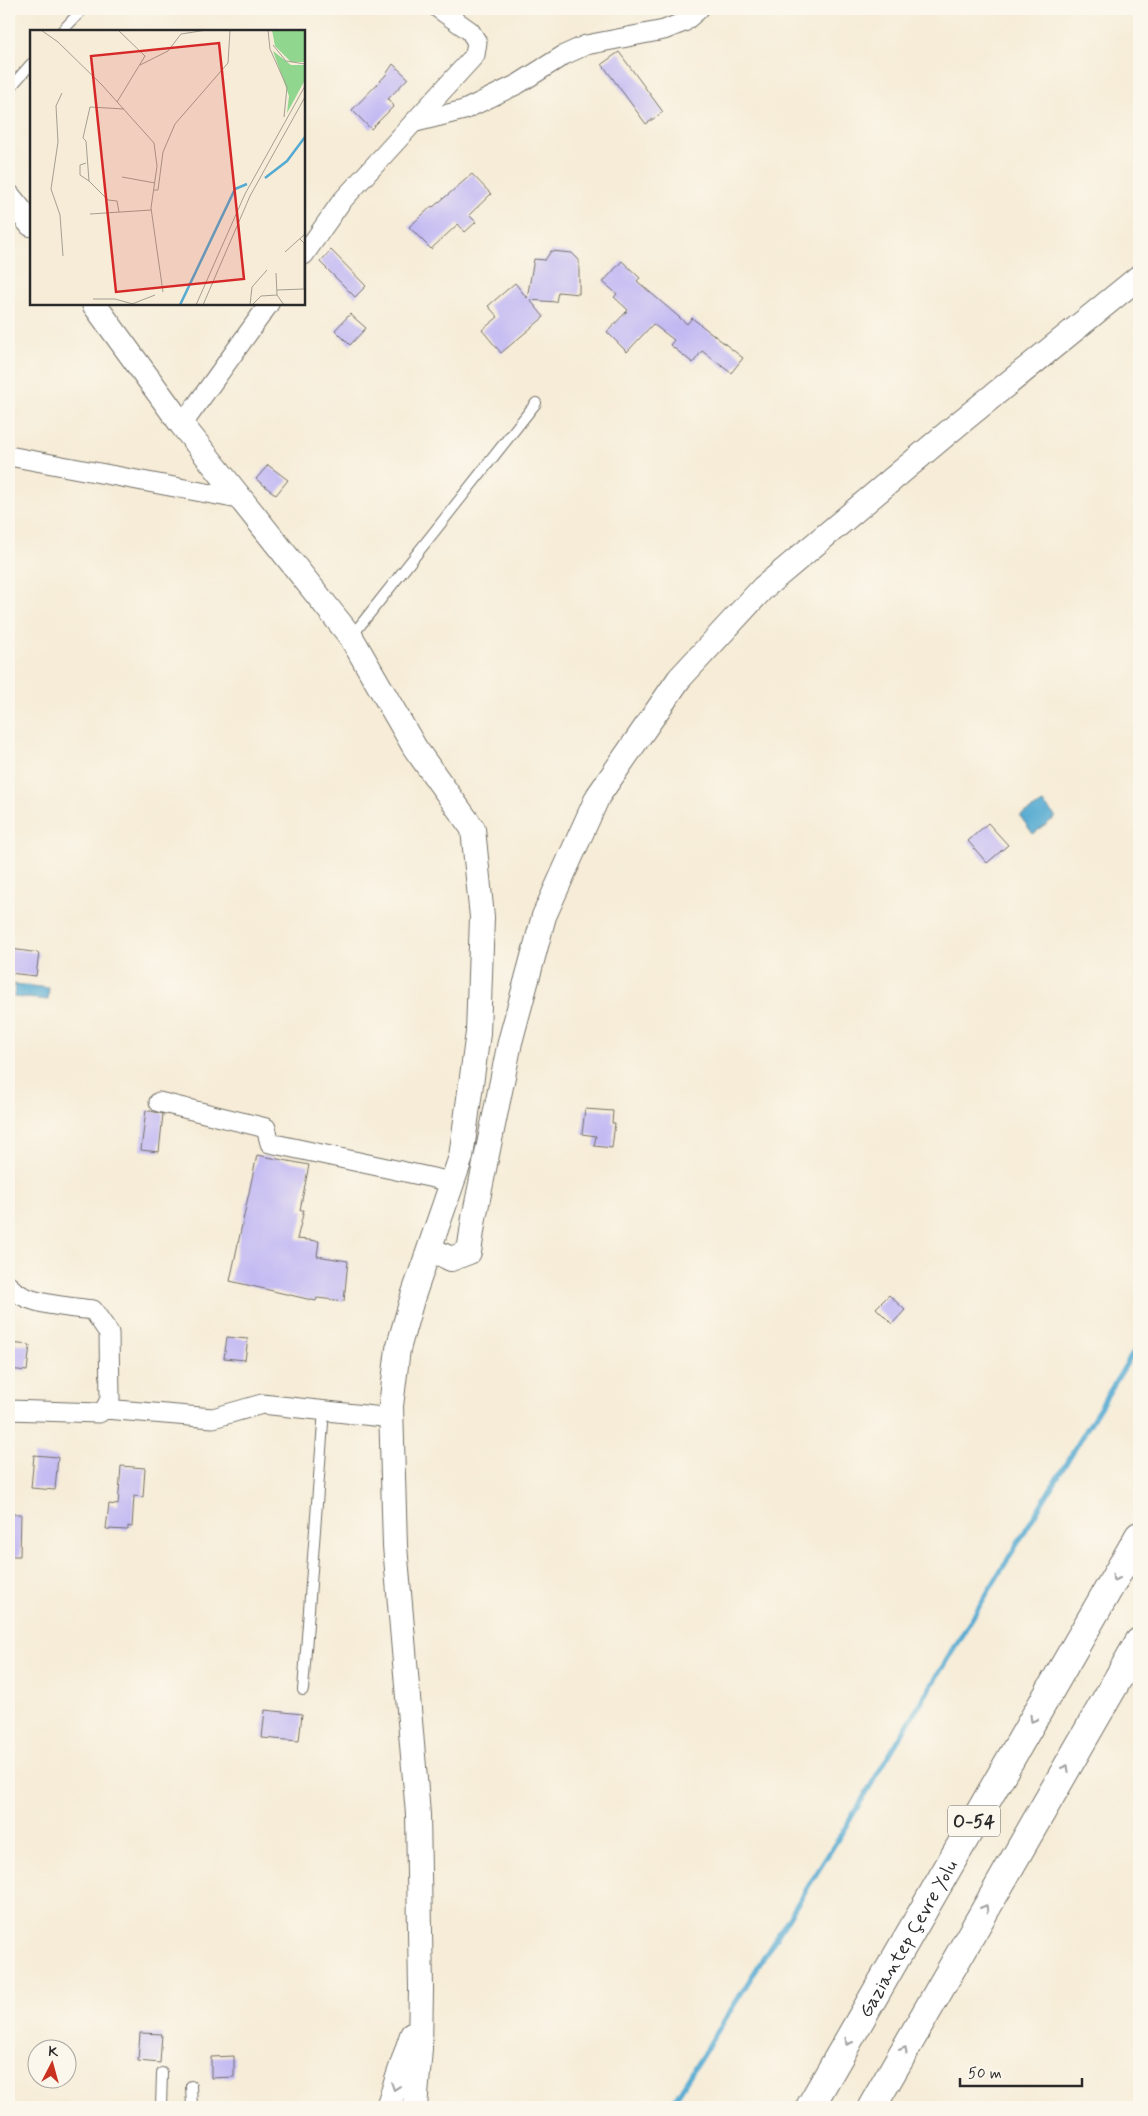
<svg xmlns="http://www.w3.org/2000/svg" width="1148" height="2116" font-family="Mynerve,sans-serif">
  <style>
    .water { fill: #54aad1; stroke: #406a7e }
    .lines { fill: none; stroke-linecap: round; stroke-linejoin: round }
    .stream { stroke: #54aad1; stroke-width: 5 }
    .building { fill: #c2b9f3 }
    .service-casing { stroke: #726f67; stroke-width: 12 }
    .minor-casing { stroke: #726f67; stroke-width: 21 }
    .tertiary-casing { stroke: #726f67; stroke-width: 26 }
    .motorway-casing { stroke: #726f67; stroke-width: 30 }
    .service { stroke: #fff; stroke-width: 10 }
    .minor { stroke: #fff; stroke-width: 19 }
    .tertiary { stroke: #fff; stroke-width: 24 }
    .motorway { stroke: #fff; stroke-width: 28 }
    .oneway { stroke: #a0a0a0 }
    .labels { text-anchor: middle; stroke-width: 5; stroke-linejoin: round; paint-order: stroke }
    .shield { fill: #fbf7ec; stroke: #696865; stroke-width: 1 }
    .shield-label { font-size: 18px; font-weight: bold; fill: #2b2b2b }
    .street-label { font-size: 19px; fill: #2b2b2b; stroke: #fbf7ec }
    .inset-river { fill: none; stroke: #54aad1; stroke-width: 2.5 }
    .inset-road { fill: none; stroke: #a59f92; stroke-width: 1 }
    .view { fill: #d62828; fill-opacity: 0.15; stroke: #d62828; stroke-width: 2.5 }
    .inset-edge { fill: none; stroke: #2b2b2b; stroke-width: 2.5 }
  </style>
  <rect width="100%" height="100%" fill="#fbf7ec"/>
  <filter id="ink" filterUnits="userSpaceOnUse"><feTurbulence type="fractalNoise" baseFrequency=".02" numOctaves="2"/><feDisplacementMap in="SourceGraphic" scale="10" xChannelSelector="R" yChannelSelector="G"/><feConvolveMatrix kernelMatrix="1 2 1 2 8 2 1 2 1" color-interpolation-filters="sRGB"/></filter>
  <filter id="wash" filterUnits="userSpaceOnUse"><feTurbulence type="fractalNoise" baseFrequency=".0096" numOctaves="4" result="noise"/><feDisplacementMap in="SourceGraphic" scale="20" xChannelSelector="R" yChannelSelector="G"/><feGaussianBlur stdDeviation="1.12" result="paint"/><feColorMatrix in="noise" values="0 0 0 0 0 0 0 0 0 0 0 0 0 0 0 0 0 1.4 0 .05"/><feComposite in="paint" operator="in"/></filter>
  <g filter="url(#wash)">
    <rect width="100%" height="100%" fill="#f6ecd7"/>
    <path class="water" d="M1043,803l13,14 -23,17 -13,-18z
      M15,984l34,4 -1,12 -34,-3z"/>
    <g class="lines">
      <path class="stream" d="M670,2107l173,-276 296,-488"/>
    </g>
    <g id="blocks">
      <path class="building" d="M619,52l44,60 -17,12 -44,-60z
        M393,64l15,14 -20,21 6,7 -23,23 -19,-19 33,-34z
        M472,174l19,20 -22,21 7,7 -11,10 -7,-8 -27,25 -22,-22 23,-21 1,1 17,-14z
        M331,250l35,36 -11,11 -35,-35z
        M551,251l21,2 7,7v34l-21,-2 -2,10 -26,-2 14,17 -43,36 -19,-23 16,-13 -10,-11 27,-23 12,15 7,-39 11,1z
        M622,261l18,17 -3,3 50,43 5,-6 51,40 -12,15 -29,-22 -9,12 -23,-18 4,-5 -21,-16 -26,28 -20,-20 21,-22 -14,-13 3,-3 -14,-12z
        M350,314l16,14 -16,17 -15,-15z
        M268,465l20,15 -12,15 -20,-16z
        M988,823l20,22 -21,18 -19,-22z
        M11,949l28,4 -3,23 -27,-3z
        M585,1109l28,2 -1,12h3l-3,25 -18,-2 2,-10 -14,-2z
        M146,1110l17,4 -4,38 -18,-2z
        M257,1155l52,10 -9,45h4l-7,29 22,2 -2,15 31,5 -4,40 -27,-3 -1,3 -86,-20z
        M889,1295l16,15 -13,14 -16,-16z
        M227,1337l21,2 -3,21 -21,-2z
        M9,1343l21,2 -3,26 -18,-2z
        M34,1455l24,2 -3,33 -24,-2z
        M121,1466l24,2 -2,29 -9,-1 -2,31 -4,-1v4l-22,-1 3,-25 9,1z
        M9,1514h12l-1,42h-11z
        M265,1710l37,4 -3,27 -37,-3z
        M140,2033l22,1 -2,29 -22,-2z
        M234,2056v21l-23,1v-21z"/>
    </g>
  </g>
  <g filter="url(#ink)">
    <use href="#blocks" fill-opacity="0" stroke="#726f67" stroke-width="1"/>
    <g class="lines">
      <g class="service-casing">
        <path id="service" d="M62,31l21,-22
          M9,89l22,-25
          M351,637l185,-234
          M303,1690l21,-280
          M191,2086l1,21
          M161,2107l1,-34"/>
      </g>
      <g class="minor-casing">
        <path id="minor" d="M416,122l48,-12 54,-26 46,-29 22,-10 78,-15 20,-8 15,-13
          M304,255l37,-53 134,-147 2,-13 -7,-11 -31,-22
          M182,425l87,-121
          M9,456l235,44
          M159,1102l107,26 4,15 182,39
          M9,1286c16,19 60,21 84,24l16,23 1,66 -5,10
          M9,1410l90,3 6,-4 108,9 49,-14 130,14"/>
      </g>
      <g class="tertiary-casing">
        <path id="tertiary" d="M9,197l22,27
          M94,304l88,121 169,212 64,111 58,81 9,88 -4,116 -17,124 -48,139 -15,53 -7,57 4,140 23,268 3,175 -1,60 -5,58
          M430,1249l21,10 18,-7 5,-34 36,-176 34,-126 54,-120 81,-117 84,-91 194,-163 182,-148
          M388,2107l24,-72"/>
      </g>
      <g class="motorway-casing">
        <g id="motorway">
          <path id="s1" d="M810,2107l329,-571"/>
          <path d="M872,2107l267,-465"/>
        </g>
      </g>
      <use href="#service" class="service"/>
      <use href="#minor" class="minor"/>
      <use href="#tertiary" class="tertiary"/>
      <use href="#motorway" class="motorway"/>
    </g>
    <defs><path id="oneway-chevron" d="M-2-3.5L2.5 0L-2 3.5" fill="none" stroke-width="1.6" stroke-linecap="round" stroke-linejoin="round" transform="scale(1.25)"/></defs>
    <g class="oneway">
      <use href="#oneway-chevron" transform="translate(1115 1578) rotate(120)"/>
      <use href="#oneway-chevron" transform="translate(1033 1719) rotate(120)"/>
      <use href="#oneway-chevron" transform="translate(1066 1768) rotate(-60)"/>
      <use href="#oneway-chevron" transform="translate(985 1908) rotate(-60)"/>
      <use href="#oneway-chevron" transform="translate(848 2042) rotate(120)"/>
      <use href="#oneway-chevron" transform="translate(904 2050) rotate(-60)"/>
      <use href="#oneway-chevron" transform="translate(395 2087) rotate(109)"/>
    </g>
  </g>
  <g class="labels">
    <rect class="shield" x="948" y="1805.5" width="52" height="31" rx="4"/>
    <g class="shield-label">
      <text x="974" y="1827">O-54</text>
    </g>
    <g class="street-label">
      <text dy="7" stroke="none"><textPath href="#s1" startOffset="195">Gaziantep Çevre Yolu</textPath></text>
    </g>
  </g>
  <g transform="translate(30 30)">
    <rect width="275" height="275" fill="#f6ecd7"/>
    <path d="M242,0h33v32h-14l-16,-16zM243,21l18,14h14v15l-18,33 2,-17z" fill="#91d68f"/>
    <path class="inset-river" d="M235,148l22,-17 18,-24M150,275l55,-116 12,-5"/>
    <path class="inset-road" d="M11,0l17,12 44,43 52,58 3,23 -6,42 12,84M238,0l2,19 17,38 -3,30M243,15l13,16 19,3M110,35l28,-14 13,-17 26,-4M32,63l-6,13 2,36 -7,47 9,26 3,41M87,72l28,-46 -27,-26M56,133l-6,2v10l9,6 -3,-40 -3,-3 7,-31 34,2M92,147l33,6M59,151l19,19 9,1 2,11M124,160h4l5,-38 12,-28 53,-61 2,-33M60,184l61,-4M255,222l20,-18M246,243l1,22 7,10M247,260l27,-1v-46l-4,-4M63,269h22l18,5M102,274l23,-9M166,275l49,-111 60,-108M173,275l47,-109 55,-99M220,275l2,-18 15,-17M222,275l9,-9 16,-1"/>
    <path class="view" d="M189,13l25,236 -128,13 -25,-236z"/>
    <rect width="275" height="275" class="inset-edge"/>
  </g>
  <rect width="1148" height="2116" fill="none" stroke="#fbf7ec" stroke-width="30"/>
  <g transform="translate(52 2064) rotate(6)"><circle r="24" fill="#fbf7ec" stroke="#a8a59f"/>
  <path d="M0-4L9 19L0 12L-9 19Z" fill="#c8321e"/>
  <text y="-8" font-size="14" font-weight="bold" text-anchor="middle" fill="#2b2b2b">K</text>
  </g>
  <path d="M960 2078v8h122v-8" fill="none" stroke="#2b2b2b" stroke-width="2.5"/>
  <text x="968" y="2078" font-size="15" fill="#2b2b2b" stroke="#fbf7ec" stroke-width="4" paint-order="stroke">50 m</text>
</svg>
